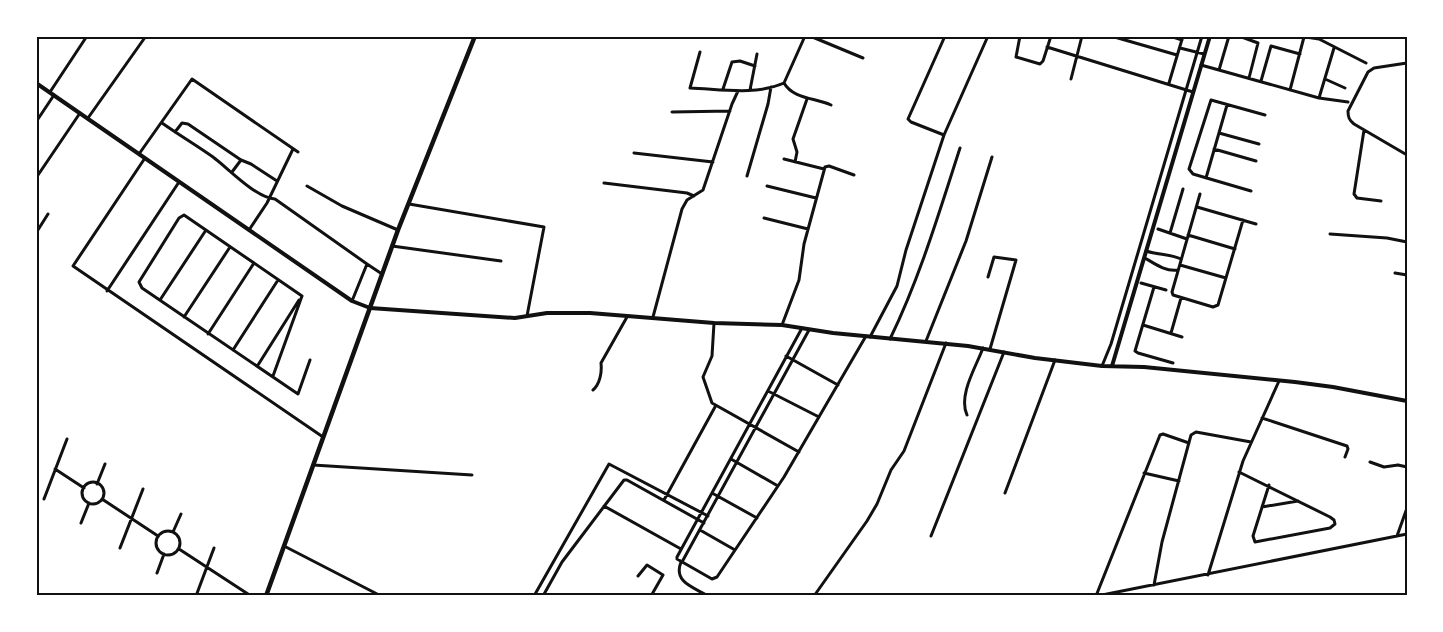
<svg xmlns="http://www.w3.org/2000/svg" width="1443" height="632" font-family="Commissioner,sans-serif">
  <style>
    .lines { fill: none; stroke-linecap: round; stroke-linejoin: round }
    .minor { stroke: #111; stroke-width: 3 }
    .tertiary { stroke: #111; stroke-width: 4 }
    .secondary { stroke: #111; stroke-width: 4.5 }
    .neatline { fill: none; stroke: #111; stroke-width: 2 }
  </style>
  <rect width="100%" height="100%" fill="#fff"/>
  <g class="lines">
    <path class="minor" d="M810,36l53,22
      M1020,36l-4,21 24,7 3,-3 8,-25
      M1111,36l66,19
      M1170,36l12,4
      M1239,36l19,7 -9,35
      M1299,36l20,3 47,24
      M1047,47l146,45
      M1180,48l24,6
      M700,52l-10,36c30,1 65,8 94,-5l21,-47
      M1407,63l-33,5 -6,4 -20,39c0,6 1,9 6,13l53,31
      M1201,65l118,33 29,4
      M1219,70l10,-34
      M1071,79l11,-43
      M1325,79l20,9
      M1261,81l10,-35 29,8
      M784,83c9,16 32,15 47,22
      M1169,83l14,-47
      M723,89l9,-27 8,-1 15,5
      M750,90l7,-36
      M1290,90l14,-53
      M50,92l37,-56
      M1319,98l15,-50
      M672,112l58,-1
      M88,118l58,-82
      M36,122l18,-27
      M162,123c17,12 34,22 51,34 16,12 43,41 62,42l92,65
      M1364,130l-10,64 3,4 24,3
      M175,132l7,-9 6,1 53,36 10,4 26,17
      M1219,133l40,11
      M944,135l-33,-13 -3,-3 37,-83
      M1214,149l42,12
      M634,153l79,9
      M139,154l53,-75 106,73
      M145,158l-72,108 250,171
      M784,159l40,10
      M795,162l2,-10 -4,-13 14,-40
      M232,172l9,-12
      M747,176l21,-72 3,-17
      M36,178l44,-65
      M1206,178l21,-73
      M604,183l83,10 7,3
      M307,186l35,20 56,24
      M767,186l49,12
      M1251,191l-58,-17 -4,-5 22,-69 54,15
      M1200,194l-28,98 1,3 40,12 5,-2 25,-85
      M409,204l135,23 -17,89
      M1197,207l59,17
      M764,218l44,11
      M1158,229l29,10
      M249,230l18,-27 26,-54
      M36,233l12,-19
      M1170,233l13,-44
      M1330,234l57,4 20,4
      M1188,235l47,14
      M392,246l109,15
      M1146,251c12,4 24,3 35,8
      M1145,258c10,6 21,14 33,12
      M1180,265l46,13
      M1395,273l12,2
      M988,277l6,-20 22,3 -26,89
      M1141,283l25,7
      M1154,287l-19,64 3,2 35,10
      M107,291l72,-109
      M302,296l-118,-81 -5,3 -40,64 3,6 156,106 12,-34
      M160,300l46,-70
      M352,301l15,-37 15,10
      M184,317l46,-70
      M653,317l29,-108 5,-9 16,-10 29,-86 6,-13
      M714,323l-2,33 -9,21 9,26 87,49
      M782,325l17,-45 5,-36 21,-77 4,-1 25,9
      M1143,325l39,12
      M802,328l-125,229v2l35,20 5,-2 67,-100 82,-141
      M1171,333l10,-35
      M208,334l46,-71
      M870,337l27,-51 9,-36 38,-115 44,-99
      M890,339c30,-62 49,-126 70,-191
      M926,341l40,-100 26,-84
      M233,350l45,-70
      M786,356l52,29
      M258,365l41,-65
      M1102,366l9,-22 91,-308
      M273,376l29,-80
      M593,390c7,-6 9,-18 8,-27l26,-46
      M768,391l51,26
      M967,415c-9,-20 9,-48 16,-67
      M1262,418l85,28 1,3 -3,8
      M731,459l47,27
      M1370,462l14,5 14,-2 9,2
      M313,465l159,10
      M55,469l29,19
      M1239,472l91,45 4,3 1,4 -5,4 -75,14 -2,-6 16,-51
      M1144,473l35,8
      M82 493a11 11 0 1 1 22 0a11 11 0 1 1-22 0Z
      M97,484l8,-20
      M712,493l45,25
      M1005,493l50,-133
      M44,499l23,-60
      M102,499l56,37
      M664,500l51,-93
      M604,506l77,43
      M1262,507l36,-6
      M81,523l8,-20
      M700,530l35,20
      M156 543a12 12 0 1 1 24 0a12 12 0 1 1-24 0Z
      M173,532l8,-18
      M931,536l73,-184
      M1397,536l10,-28
      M284,546l97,50
      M120,548l23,-59
      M179,549l72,47
      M681,562c-8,20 12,25 27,34
      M682,562l127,-232
      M157,573l7,-19
      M1208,575l35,-114 36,-80
      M638,576l9,-11 16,10 -12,21
      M1154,585l8,-43 29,-107 5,-3 55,10
      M196,596l18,-48
      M534,596l75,-132 99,52
      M543,596l19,-34 62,-82h3l77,43
      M814,596l53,-75 10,-17 14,-34 13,-19 42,-108
      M1096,596l64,-161 3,-1 26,9
      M1097,596l310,-62"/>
    <path class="tertiary" d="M36,83l316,218 18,7 145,10 32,-5h43l124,10 68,2 51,8 135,13 67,12 67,8 42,1 151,15 38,5 74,14
      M1112,366l98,-330"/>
    <path class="secondary" d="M266,596l132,-366 77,-194"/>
  </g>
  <rect width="1443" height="632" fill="none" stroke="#ffffff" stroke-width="75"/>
  <rect x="38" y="38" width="1368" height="556" class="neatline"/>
</svg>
